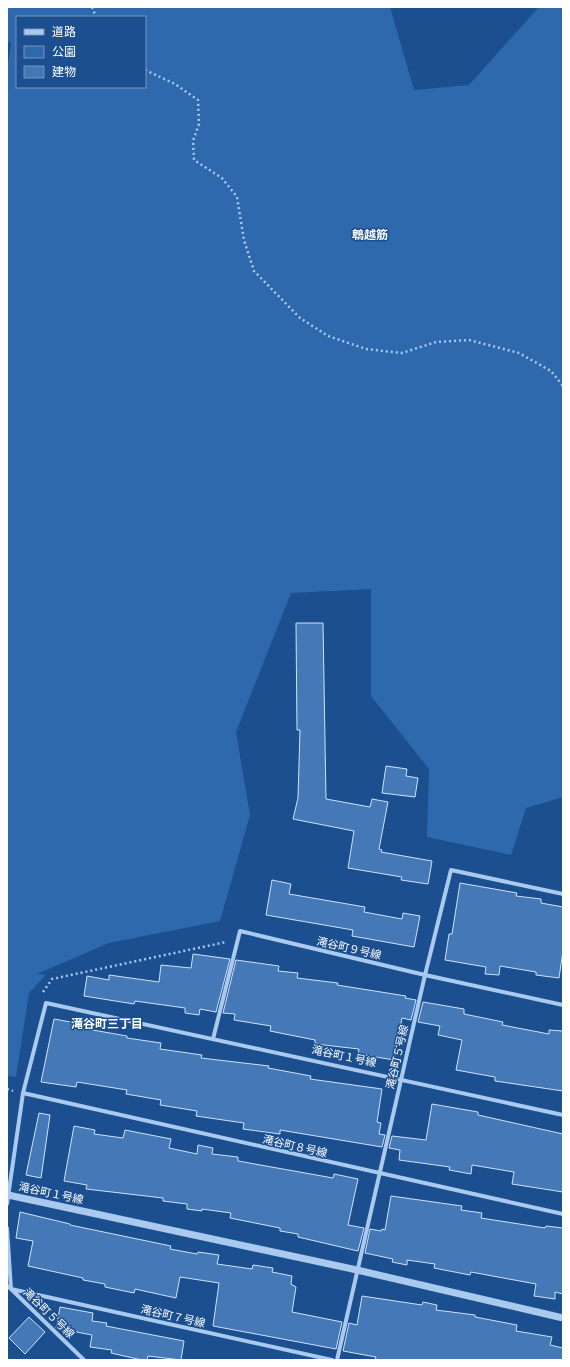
<svg xmlns="http://www.w3.org/2000/svg" width="570" height="1367" font-family="Commissioner,'Noto Sans JP',sans-serif">
  <style>
    .green { fill: #2e69ad; fill-rule: evenodd }
    .building { fill: #4478b7; stroke: #cfe3fa }
    .lines { fill: none; stroke-linecap: round; stroke-linejoin: round }
    .path { stroke: #a9c9ee; stroke-width: 2.5; stroke-dasharray: 2 3; stroke-linecap: butt }
    .minor { stroke: #a9c9ee; stroke-width: 4 }
    .tertiary { stroke: #a9c9ee; stroke-width: 7 }
    .labels { text-anchor: middle; stroke-width: 3; stroke-linejoin: round; paint-order: stroke }
    .street-label { font-size: 11px; fill: #fff; stroke: #1b4f8f }
    .neighbourhood-label { font-size: 12px; font-weight: bold; fill: #fff; stroke: #1b4f8f }
  </style>
  <rect width="100%" height="100%" fill="#1b4f8f"/>
  <path class="green" d="M7,7h383l24,83 55,-5 70,-78h24v790l-37,11 -15,47 -84,-18 2,-68 -58,-73v-107l-80,4 -55,139 14,83 -30,106 -111,22 -72,31 9,1 -17,18 -13,84 -9,-1v-1006l4,-27 -4,-2zM17,17h128v70h-128z"/>
  <path class="building" d="M296,623h27l3,176 44,8 2,-8 16,3 -9,47 3,1 -1,2 51,9 -4,23 -27,-4 1,-3 -54,-9 6,-37 -61,-12 5,-21 2,-68h-3z
    M386,766l21,3 -1,7 12,2 -3,19 -33,-4z
    M272,880l19,4 -2,10 76,13 -1,5 38,7 1,-6 17,3 -6,31 -62,-11 1,-6 -87,-15z
    M460,883l57,10 -1,3 25,3v4l22,4v44l-4,27 -23,-3v-3l-36,-6 -1,9 -14,-1 1,-7 -41,-7 4,-26h3z
    M193,954l37,5 -14,53 -16,-3 -1,6 -14,-2v-5l-50,-7 -1,3 -50,-8 3,-20 22,4v-5l50,7 2,-17 30,3z
    M236,960l43,6 -1,5 20,2 -1,5 41,5 -1,2 69,11 -1,2 11,2 -5,20 -9,-2 -8,42 -36,-6 1,-5 -44,-5v-4l-45,-9 1,-5 -37,-6 1,-6 -12,-1z
    M423,1002l41,7v5l39,8 -1,3 47,9v-4l14,1v60l-68,-10v-4l-39,-7 6,-30 -24,-5 2,-9 -22,-4z
    M54,1019l34,6 -1,4 40,7v2l34,5 -1,6 42,6 -1,3 68,8 -1,2 43,8 -1,3 72,10 -5,33 4,1 -2,11 6,1 -3,12 -102,-17v4l-37,-5 1,-6 -48,-7 1,-5 -37,-6 1,-5 -35,-6 1,-4 -50,-8 -1,5 -35,-5z
    M432,1104l46,8v3l85,19v58l-51,-8 2,-12 -42,-7 -1,9 -22,-4 1,-3 -51,-7 1,-10 -11,-2 3,-12 34,4z
    M39,1113l11,2 -9,63 -15,-3z
    M74,1126l21,4 -1,4 29,4 2,-8 46,9 -2,9 28,6 1,-9 15,3 -1,6 26,3v4l95,17 1,-4 24,5 -10,46 16,3 -6,23 -60,-14v-3l-18,-3v-3l-50,-10 1,-5 -29,-4v2l-15,-2v-5l-24,-3v-3l-77,-9 1,-4 -23,-4z
    M391,1196l71,10 -1,4 21,3 -1,5 64,10 1,-2 17,2v66l-8,-2v7l-21,-3 2,-12 -65,-12 -1,3 -36,-7 1,-4 -28,-4v5l-15,-3 1,-3 -28,-6 5,-24 11,2 1,-2 3,1z
    M20,1212l50,12v1l101,21 -1,3 27,5 1,-2 21,3 -2,9 35,5 1,-4 20,3 -1,4 20,4 -1,8 5,3 -4,25 50,10 -6,27 -123,-23 6,-43 -39,-6 -4,21 -41,-9 -1,4 -29,-6v-3l-22,-4v-2l-55,-12 5,-25 -17,-3z
    M362,1296l60,9 1,-3 14,3 -1,5 39,5v2l42,8 -1,6 36,6 -2,8 13,3v12h-188l1,-3 -33,-6 6,-28 8,2z
    M60,1307l33,6 -1,8 15,2 -1,3 78,15 -3,19 -33,-4 -1,4h-5l-31,-7 1,-3 -22,-3 2,-12 -36,-7z
    M29,1317l16,15 -20,22 -16,-16z"/>
  <g class="lines">
    <path class="path" d="M92,7l4,10
      M145,70l30,14 23,16 1,24 -6,17 1,19 28,18 15,19 7,43 10,31 46,47 28,18 38,13 36,4 34,-11 33,-2 50,13 32,18 12,15
      M43,992l9,-13 174,-37
      M7,1089l6,2"/>
    <path class="minor" d="M213,1039l27,-108 185,44 138,30
      M23,1093l540,121
      M7,1204l16,-111 23,-90 517,112
      M7,1228l4,61 73,71
      M7,1286l4,3 321,71
      M337,1360l88,-385 26,-105 112,24"/>
    <path class="tertiary" d="M8,1195l349,75 206,48"/>
  </g>
  <g class="labels">
    <g class="street-label">
      <text transform="translate(349 948) rotate(13)" y="4">滝谷町９号線</text>
      <text transform="translate(344 1056) rotate(12)" y="4">滝谷町１号線</text>
      <text transform="translate(397 1057) rotate(-77)" y="4">滝谷町５号線</text>
      <text transform="translate(295 1146) rotate(13)" y="4">滝谷町８号線</text>
      <text transform="translate(51 1193) rotate(12)" y="4">滝谷町１号線</text>
      <text transform="translate(49 1313) rotate(44)" y="4">滝谷町５号線</text>
      <text transform="translate(173 1316) rotate(13)" y="4">滝谷町７号線</text>
    </g>
    <g class="neighbourhood-label">
      <text x="370" y="239">鵯越筋</text>
      <text x="107" y="1028">滝谷町三丁目</text>
    </g>
  </g>
  <rect width="570" height="1367" fill="none" stroke="#ffffff" stroke-width="16"/>
  <rect x="16" y="16" width="130" height="72" fill="#1b4f8f" stroke="#7695bc"/>
  <rect x="24" y="29" width="20" height="6" fill="#a9c9ee" stroke="#7695bc"/>
  <text x="52" y="36" font-size="12" fill="#ffffff">道路</text>
  <rect x="24" y="46" width="20" height="12" fill="#2e69ad" stroke="#7695bc"/>
  <text x="52" y="56" font-size="12" fill="#ffffff">公園</text>
  <rect x="24" y="66" width="20" height="12" fill="#4478b7" stroke="#7695bc"/>
  <text x="52" y="76" font-size="12" fill="#ffffff">建物</text>
</svg>
